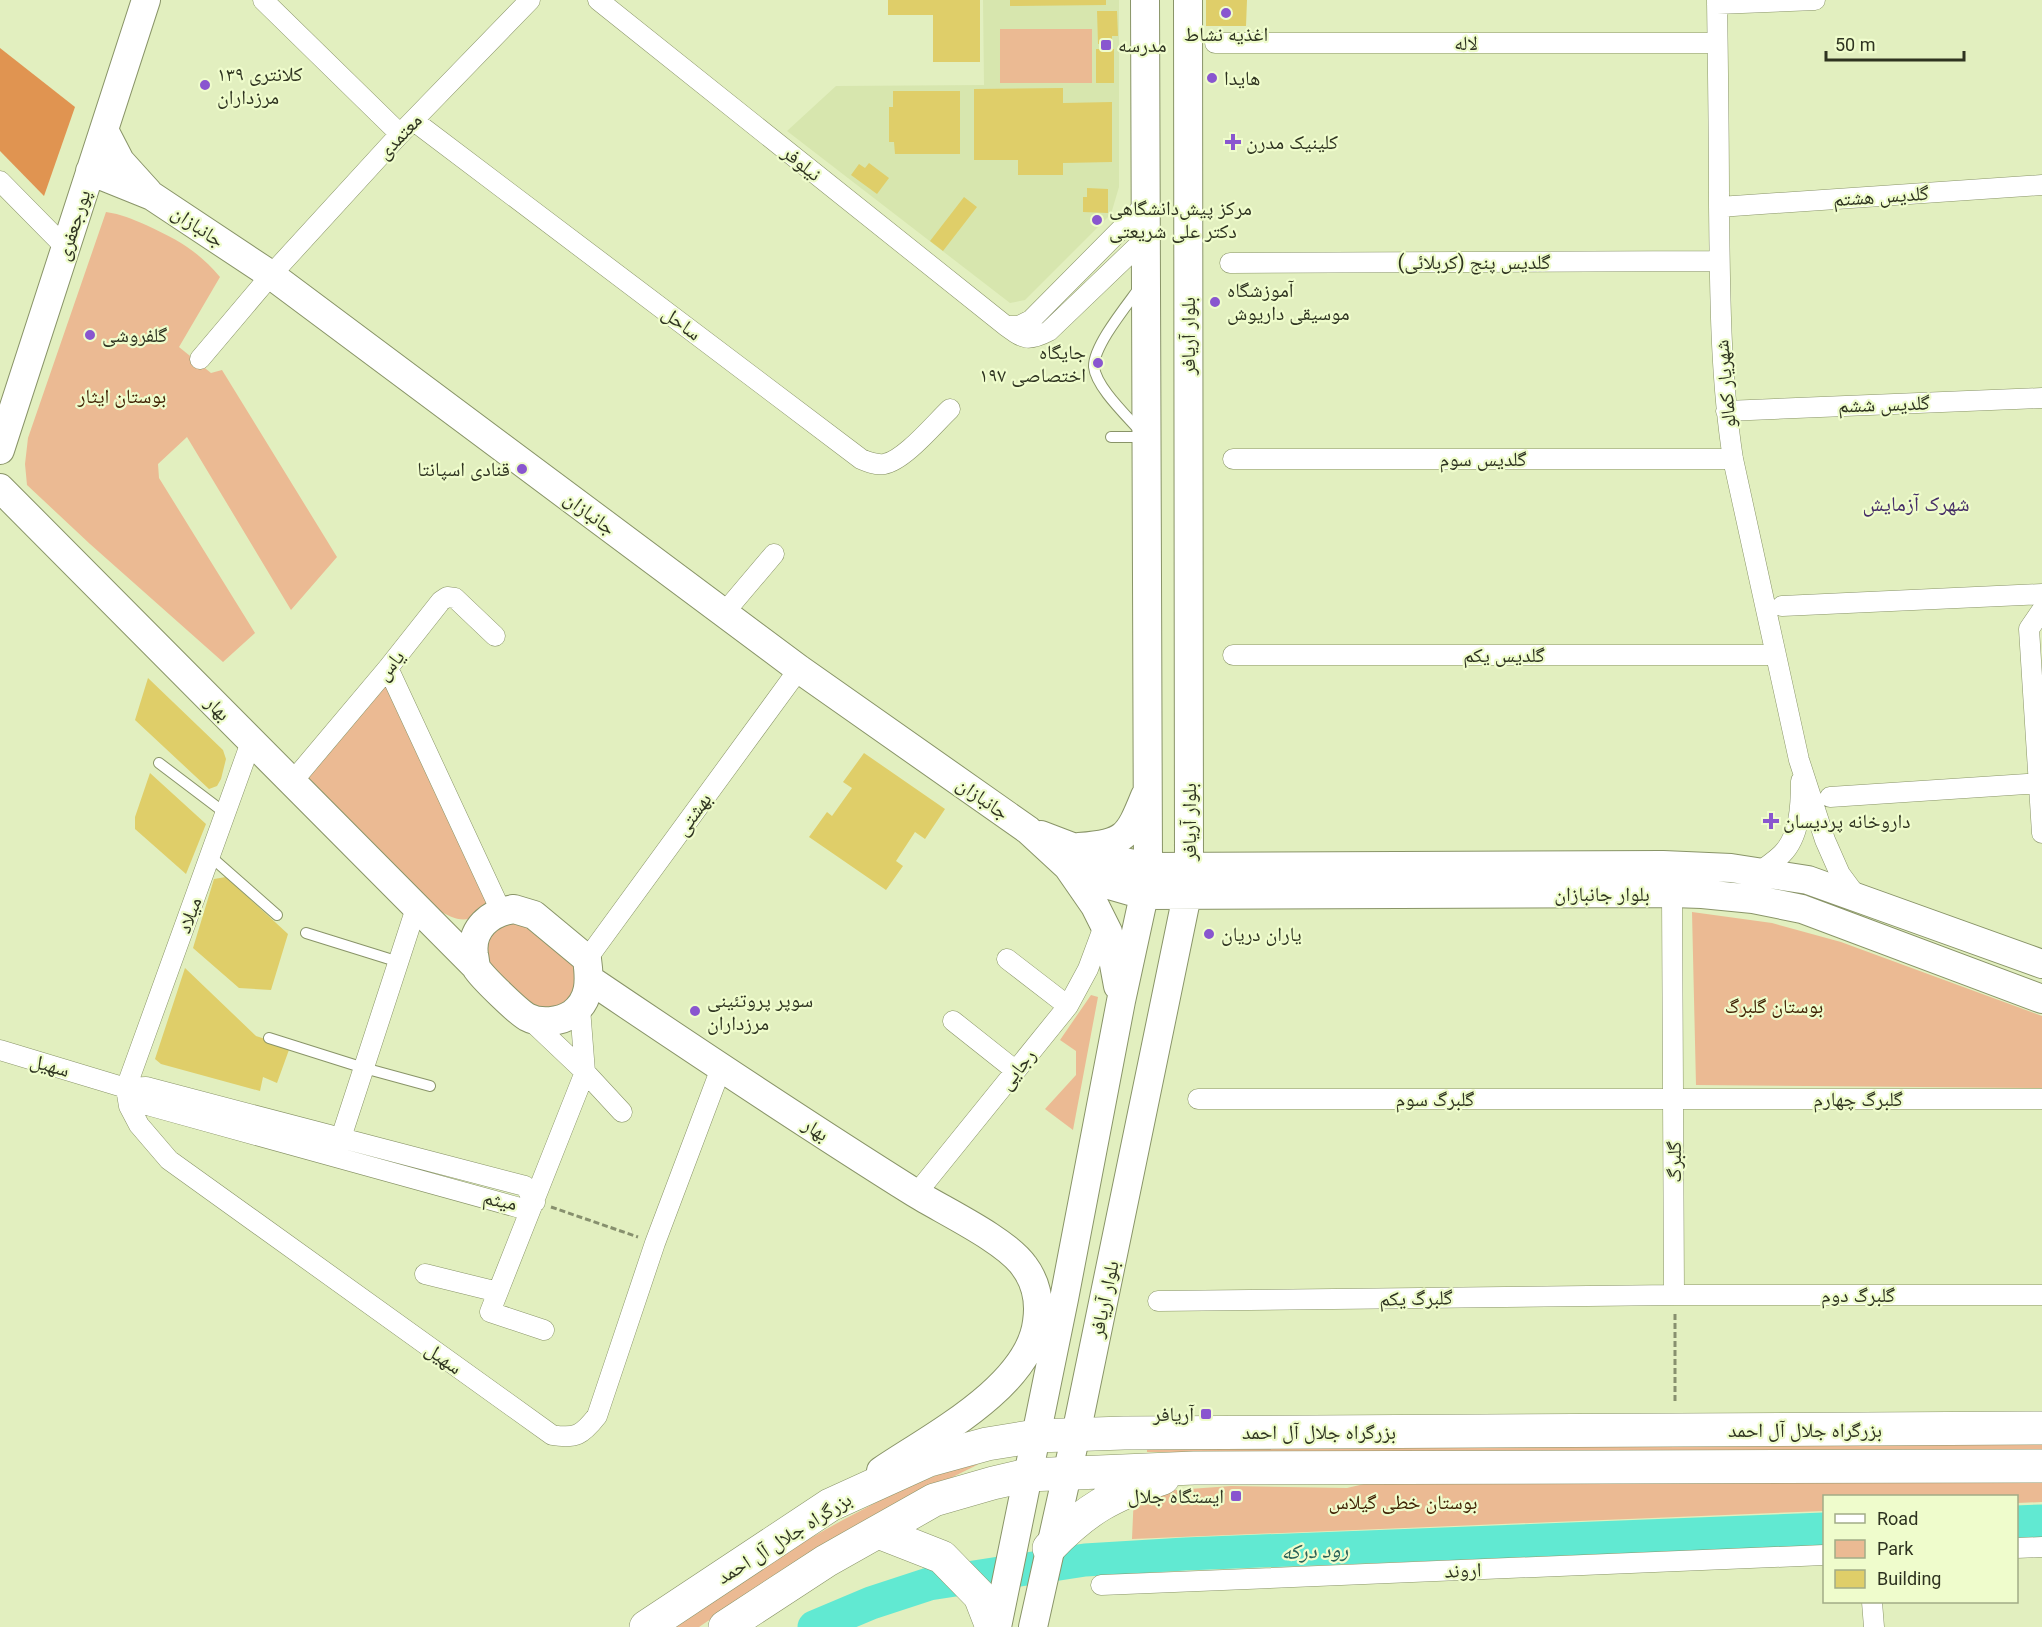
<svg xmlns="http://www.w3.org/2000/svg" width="2042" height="1627" font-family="Roboto,'Noto Naskh Arabic',sans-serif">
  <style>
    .built { fill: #d7e6ae }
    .green { fill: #ebba93 }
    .forest { fill: #e09451 }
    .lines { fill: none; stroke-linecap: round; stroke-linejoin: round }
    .river { stroke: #61e9d2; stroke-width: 33 }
    .building { fill: #dfce69 }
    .lane-casing { stroke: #899468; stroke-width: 12 }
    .street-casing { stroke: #899468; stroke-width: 21 }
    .secondary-casing { stroke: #899468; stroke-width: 30 }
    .highway-casing { stroke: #899468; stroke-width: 34 }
    .path { stroke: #87906e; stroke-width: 3; stroke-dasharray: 6 3; stroke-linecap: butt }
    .lane { stroke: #fff; stroke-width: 10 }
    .street { stroke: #fff; stroke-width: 20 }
    .secondary { stroke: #fff; stroke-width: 28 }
    .highway { stroke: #fff; stroke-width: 33 }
    .poi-dot { fill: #8956cf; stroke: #effccc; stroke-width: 2 }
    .labels { text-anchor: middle; stroke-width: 4.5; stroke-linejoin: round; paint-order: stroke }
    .poi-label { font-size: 20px; fill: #2e3320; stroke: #effccc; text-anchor: start }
    .street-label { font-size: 20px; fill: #2e3320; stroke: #effccc }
    .park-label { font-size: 20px; fill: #412305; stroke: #effccc }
    .neighbourhood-label { font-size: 21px; fill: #452d67; stroke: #effccc }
    .water-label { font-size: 21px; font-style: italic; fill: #296157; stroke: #effccc }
  </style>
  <rect width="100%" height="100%" fill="#e2efbf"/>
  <path class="built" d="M983,0h136v187l-8,27 -86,86 -15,3 -223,-172 49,-45 148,-1z"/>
  <path class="green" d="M1000,29h92v54h-92z
    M106,212c15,2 26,7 40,13 32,15 51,25 74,52l-41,70 32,26 11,-3 115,187 -46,53 -104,-173 -29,27 1,14 96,155 -32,29 -133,-118 -63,-59 -2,-21 3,-26z
    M386,683l105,223c-22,18 -32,17 -56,2l-130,-129z
    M1692,912l80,11 69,19 201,74v72l-346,-3z
    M521,921l44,30 15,26 -8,26 -33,10 -51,-46v-29c10,-11 17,-15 33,-17z
    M1091,995l7,2 -25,133 -28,-21 31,-34v-24l-16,-11z
    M2042,1439v12l-895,1v-6z
    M979,1464l-109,54 -57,32 -114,77h-23l106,-73 59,-33 57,-30 49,-20z
    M2042,1475v27l-25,1 -1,-7h-192v15l-692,28 2,-46 97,-7 116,2 47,-11z"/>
  <path class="forest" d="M0,48l75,59 -31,89 -44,-45z"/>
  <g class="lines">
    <path class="river" d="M2016,1522l26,-1
      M814,1627l57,-24 58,-19 156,-24 100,-6 639,-25"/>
  </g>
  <path class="building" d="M888,0h92v62h-47v-47h-45z
    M1010,0h96v5l-96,1z
    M1206,0h41l-1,26h-40z
    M1097,11h20l1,25h-6v8h-14z
    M1096,49h18v34h-18z
    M1063,88v15l49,-1v60l-49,1v12h-45v-15h-44v-71z
    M893,91h67v63h-65l-1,-12h-5v-35h4z
    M869,163l20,15 -12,16 -26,-19 8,-11 6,4z
    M1087,188l21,1v24l-25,-1v-15h4z
    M964,197l13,10 -34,44 -13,-10z
    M148,678l75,72 3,9 -5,20 -4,7 -8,3 -74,-69z
    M864,753l81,56 -20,30 -10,-7 -19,29 7,5 -17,24 -77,-53 18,-25 5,4 20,-28 -9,-6z
    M150,773l56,51 -20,50 -51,-45v-12z
    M226,877l62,57 -17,56 -32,-2 -46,-40 21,-69z
    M185,968l71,68 34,11 -13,36 -14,-6 -3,14 -99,-27 -6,-5z"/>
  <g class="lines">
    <g class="lane-casing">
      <path id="lane" d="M1140,287c-12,17 -47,59 -46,80 2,20 33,49 46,64
        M1111,437h35
        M159,763l66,50
        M210,856l67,59
        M306,933l93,29
        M269,1038l95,30 66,18"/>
    </g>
    <g class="street-casing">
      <path id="street" d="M263,0l137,134
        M598,0l408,326c18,13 22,16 43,5l97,-93
        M1717,0c1,68 2,137 2,205 1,85 1,170 14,254l66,301 26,80 15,34 17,23
        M1717,4l98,-4
        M1215,43h502
        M414,121l447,338c7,3 14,6 23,5 20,-3 51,-41 66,-55
        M0,181l66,67
        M1719,207l323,-22
        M1230,263l488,-2
        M1006,326h13l12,-6 115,-116
        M200,359l71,-84 129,-141 130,-134
        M1726,411l316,-13
        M1233,459h500
        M1782,606l260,-12
        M2042,610l-13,19 13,204
        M724,613l50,-59
        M1233,655h542
        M388,668l113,243
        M292,782l96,-114 53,-67 6,-4 8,1 40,38
        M1830,797l212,-14
        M1759,872c8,-6 16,-11 23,-18 18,-18 19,-49 19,-73
        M1672,893l2,402
        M587,959l212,-290
        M1007,959l61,47
        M527,1017l58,55 37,40
        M953,1021l63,50
        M0,1050l126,38 3,18 10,19 30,35 383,275c24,4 30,0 45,-19l58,-173 66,-175
        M126,1088l14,15 380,105 15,-6
        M126,1088l20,-1 379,99 10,16
        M126,1088l125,-346
        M1198,1099h844
        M337,1150l79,-242
        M916,1194l152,-188 20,-37 13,-35
        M425,1274l73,18
        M1158,1301l516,-6h368
        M544,1330l-54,-18 95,-240 -5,-64
        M2016,1548l26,-1
        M1101,1585l723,-30
        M1872,1602l2,25"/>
    </g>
    <g class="secondary-casing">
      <path id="secondary" d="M104,130l16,31 28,31
        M90,171l62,25 119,79 528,394 229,161 39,36 32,16 45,13 528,-2 30,1 51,5 49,10 240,90
        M0,450l146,-450
        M0,488l476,479
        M1041,835l55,21 52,11 515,-2 68,3 77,12 234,84
        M1079,847c46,-4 49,-9 66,-51
        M1068,867l27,39 13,26 10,54
        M514,909l20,6 53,44c3,21 4,41 -15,55 -12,8 -32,10 -45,3 -10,-6 -43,-38 -50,-48 -2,-4 -2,-10 -3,-14 -4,-26 16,-43 40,-46z
        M589,979c108,73 216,145 326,214 29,18 91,47 109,73 12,16 16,36 13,56 -8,65 -106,115 -156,149
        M997,1627l67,-328 57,-298 23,-106 4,-28 -3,-867
        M1033,1627l43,-193 111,-539 2,-28 -1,-867"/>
    </g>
    <g class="highway-casing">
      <path id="highway" d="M878,1532l64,25 38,39 12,31
        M1049,1548c37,-39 63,-53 114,-70
        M646,1627l184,-122 99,-45 58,-16 49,-8 88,-3 918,-5
        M725,1627l101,-66 108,-61 59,-17 35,-8 166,-7 848,-2"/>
    </g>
    <path class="path" d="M551,1207l87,30
      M1675,1314v90"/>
    <use href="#lane" class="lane"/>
    <use href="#street" class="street"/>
    <use href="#secondary" class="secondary"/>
    <use href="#highway" class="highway"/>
  </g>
  <g class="poi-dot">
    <circle cx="1226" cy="13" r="6"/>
    <rect x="1100" y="39" width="12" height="12" rx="3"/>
    <circle cx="1212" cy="78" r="6"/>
    <circle cx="205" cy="85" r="6"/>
    <path d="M1230 133h6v6h6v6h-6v6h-6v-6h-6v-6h6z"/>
    <circle cx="1097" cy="220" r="6"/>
    <circle cx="1215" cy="302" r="6"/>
    <circle cx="90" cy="335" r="6"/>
    <circle cx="1098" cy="363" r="6"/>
    <circle cx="522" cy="469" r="6"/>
    <path d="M1768 812h6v6h6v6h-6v6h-6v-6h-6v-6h6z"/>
    <circle cx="1209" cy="934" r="6"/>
    <circle cx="695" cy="1011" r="6"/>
    <rect x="1200" y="1408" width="12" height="12" rx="3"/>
    <rect x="1230" y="1490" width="12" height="12" rx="3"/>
  </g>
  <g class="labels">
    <g class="poi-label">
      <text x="1226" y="41" text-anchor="middle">اغذیه نشاط</text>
      <text x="1118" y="52">مدرسه</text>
      <text x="217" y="81">کلانتری ۱۳۹<tspan x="217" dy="23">مرزداران</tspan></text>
      <text x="1224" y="85">هایدا</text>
      <text x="1246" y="149">کلینیک مدرن</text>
      <text x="1109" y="215">مرکز پیش‌دانشگاهی<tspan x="1109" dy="23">دکتر علی شریعتی</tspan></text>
      <text x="1227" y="297">آموزشگاه<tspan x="1227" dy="23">موسیقی داریوش</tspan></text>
      <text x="102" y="342">گلفروشی</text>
      <text x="1086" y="359" text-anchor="end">جایگاه<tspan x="1086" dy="23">اختصاصی ۱۹۷</tspan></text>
      <text x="510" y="476" text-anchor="end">قنادی اسپانتا</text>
      <text x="1783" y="828">داروخانه پردیسان</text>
      <text x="1221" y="941">یاران دریان</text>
      <text x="707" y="1007">سوپر پروتئینی<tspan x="707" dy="23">مرزداران</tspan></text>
      <text x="1194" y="1421" text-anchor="end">آریافر</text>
      <text x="1224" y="1503" text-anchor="end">ایستگاه جلال</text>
    </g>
    <g class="street-label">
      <text x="1466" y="50">لاله</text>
      <text transform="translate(399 136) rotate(-46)" y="7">معتمدی</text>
      <text transform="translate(802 163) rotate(39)" y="7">نیلوفر</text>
      <text transform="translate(1881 196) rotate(-4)" y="7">گلدیس هشتم</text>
      <text transform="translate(73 225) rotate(-72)" y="7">پورجعفری</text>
      <text transform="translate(198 226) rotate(34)" y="7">جانبازان</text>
      <text x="1474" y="269">گلدیس پنج (کربلائی)</text>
      <text transform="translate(682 323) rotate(37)" y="7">ساحل</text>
      <text transform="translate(1188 336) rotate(-90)" y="7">بلوار آریافر</text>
      <text transform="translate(1725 384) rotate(-95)" y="7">شهریار کمالو</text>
      <text transform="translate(1884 404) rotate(-2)" y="7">گلدیس ششم</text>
      <text x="1483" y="466">گلدیس سوم</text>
      <text transform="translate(590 513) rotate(37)" y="7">جانبازان</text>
      <text x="1504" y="662">گلدیس یکم</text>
      <text transform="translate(390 665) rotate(-51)" y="7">یاس</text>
      <text transform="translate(218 708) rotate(45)" y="7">بهار</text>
      <text transform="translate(983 798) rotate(35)" y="7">جانبازان</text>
      <text transform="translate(693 814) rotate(-54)" y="7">بهشتی</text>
      <text transform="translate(1189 822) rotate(-90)" y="7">بلوار آریافر</text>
      <text x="1602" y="901">بلوار جانبازان</text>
      <text transform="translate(189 915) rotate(-70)" y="7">میلاد</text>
      <text transform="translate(50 1065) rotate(16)" y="7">سهیل</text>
      <text transform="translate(1017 1069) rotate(-51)" y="7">رجایی</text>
      <text x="1435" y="1106">گلبرگ سوم</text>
      <text x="1858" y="1106">گلبرگ چهارم</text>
      <text transform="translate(816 1129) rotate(33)" y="7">بهار</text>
      <text transform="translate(1674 1162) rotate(-90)" y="7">گلبرگ</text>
      <text transform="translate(500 1200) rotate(11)" y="7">میثم</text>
      <text x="1858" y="1302">گلبرگ دوم</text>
      <text transform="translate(1416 1298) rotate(-1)" y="7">گلبرگ یکم</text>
      <text transform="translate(1104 1299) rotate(-78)" y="7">بلوار آریافر</text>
      <text transform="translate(444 1358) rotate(36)" y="7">سهیل</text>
      <text x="1805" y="1437">بزرگراه جلال آل احمد</text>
      <text x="1319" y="1439">بزرگراه جلال آل احمد</text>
      <text transform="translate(784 1538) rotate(-32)" y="7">بزرگراه جلال آل احمد</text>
      <text transform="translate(1463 1570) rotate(-2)" y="7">اروند</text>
    </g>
    <g class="park-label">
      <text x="122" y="403">بوستان ایثار</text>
      <text x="1774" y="1013">بوستان گلبرگ</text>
      <text x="1403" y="1509">بوستان خطی گیلاس</text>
    </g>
    <g class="neighbourhood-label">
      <text x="1916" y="511">شهرک آزمایش</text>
    </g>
    <g class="water-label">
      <text transform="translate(1315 1551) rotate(-2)" y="7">رود درکه</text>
    </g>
  </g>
  <rect x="1823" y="1495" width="195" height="108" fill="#effccc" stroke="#a2ac87" stroke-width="1.5"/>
  <rect x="1835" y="1514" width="30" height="9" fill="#ffffff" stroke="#a2ac87" stroke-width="1.5"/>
  <text x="1877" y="1525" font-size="18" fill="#2e3320">Road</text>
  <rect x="1835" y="1540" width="30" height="18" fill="#ebba93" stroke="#a2ac87" stroke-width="1.5"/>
  <text x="1877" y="1555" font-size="18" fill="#2e3320">Park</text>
  <rect x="1835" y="1570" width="30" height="18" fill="#dfce69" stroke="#a2ac87" stroke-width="1.5"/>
  <text x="1877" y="1585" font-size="18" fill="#2e3320">Building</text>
  <path d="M1826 51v9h138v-9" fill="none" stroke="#2e3320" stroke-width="3"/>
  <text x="1835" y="51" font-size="18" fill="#2e3320" stroke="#effccc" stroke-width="4.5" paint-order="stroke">50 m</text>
</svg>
